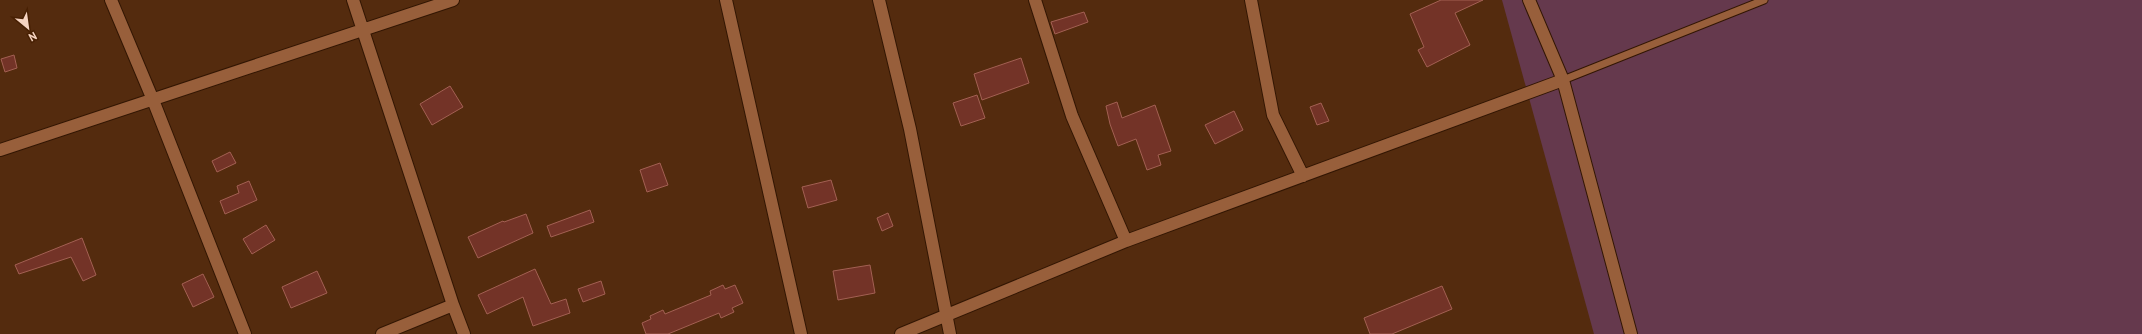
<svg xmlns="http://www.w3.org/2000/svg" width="2142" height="334" font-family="'PT Sans',sans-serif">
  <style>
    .green { fill: #65394d }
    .building { fill: #733327; stroke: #a36053 }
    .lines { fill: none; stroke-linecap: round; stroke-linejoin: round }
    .service-casing { stroke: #321603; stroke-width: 9 }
    .minor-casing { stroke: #321603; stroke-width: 14 }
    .service { stroke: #985f3b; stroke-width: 7 }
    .minor { stroke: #985f3b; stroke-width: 12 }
  </style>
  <rect width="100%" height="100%" fill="#542b0e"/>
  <path class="green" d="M1502,0h640v334h-548z"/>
  <path class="building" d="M1441,0h42l-28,13 15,32 -43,22 -9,-17 6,-3 -14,-33z
    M1084,12l4,10 -33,12 -4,-12z
    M14,55l3,13 -12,4 -4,-13z
    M1021,58l8,25 -47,17 -8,-26z
    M450,86l13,21 -31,18 -12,-21z
    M977,95l8,23 -24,8 -8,-23z
    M1117,102l5,16 33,-13 16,46 -13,4 3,10 -14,5 -11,-31 -18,7 -8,-22 -4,-18z
    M1321,103l8,18 -12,4 -7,-18z
    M1234,111l9,19 -28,14 -10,-19z
    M230,152l6,11 -19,9 -5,-11z
    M660,163l8,22 -21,7 -7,-22z
    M831,180l6,20 -29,8 -6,-21z
    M249,181l8,19 -32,14 -5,-13 19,-8 -2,-7z
    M590,210l4,12 -43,15 -4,-11z
    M888,213l5,13 -11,5 -5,-13z
    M526,214l7,19 -55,25 -10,-21 35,-16 1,1z
    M266,225l9,15 -23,14 -9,-15z
    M82,238l14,37 -13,6 -12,-24 -52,17 -4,-9z
    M870,265l5,28 -37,7 -5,-29z
    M535,269l16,35 15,-5 4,14 -37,13 -10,-29 -36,17 -9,-19z
    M317,271l10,22 -36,15 -9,-21z
    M203,274l11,23 -21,10 -11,-23z
    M601,281l4,13 -22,8 -5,-13z
    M723,285l2,4 10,-4 8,18 -11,5 2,4 -13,6 -2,-5 -51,21h-22l-4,-11 9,-4 -1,-3 13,-6 2,4 46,-19 -1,-4z
    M1442,286l10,23 -60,25h-22l-6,-16z"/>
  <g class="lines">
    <g class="service-casing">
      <path id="service" d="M1563,80l201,-80"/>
    </g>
    <g class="minor-casing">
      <path id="minor" d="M111,0l42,100 92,234
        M353,0l100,305
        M726,0l75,334
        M879,0l31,129 40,205
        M1035,0l37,116 54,125
        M1251,0l22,115 30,61
        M1529,0l34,80 68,254
        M0,150l453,-150
        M382,334l71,-29 11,29
        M901,334l225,-93 437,-161"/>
    </g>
    <use href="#service" class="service"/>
    <use href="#minor" class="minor"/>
  </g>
  <g transform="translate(28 28) rotate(151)" stroke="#482003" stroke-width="3" paint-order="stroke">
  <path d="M0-3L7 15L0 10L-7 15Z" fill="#f6d4c1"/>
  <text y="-6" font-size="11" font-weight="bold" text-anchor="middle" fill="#f6d4c1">N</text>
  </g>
</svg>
